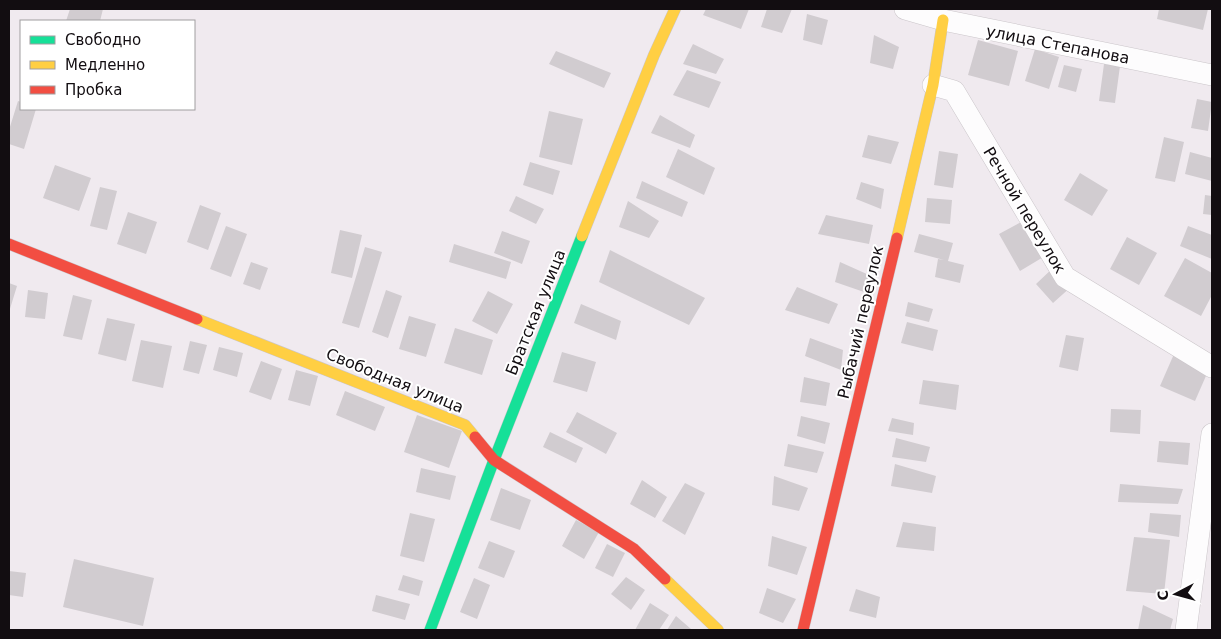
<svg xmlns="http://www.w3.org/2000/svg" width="1221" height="639" font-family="'DejaVu Sans',sans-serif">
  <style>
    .building { fill: #d1ccd0 }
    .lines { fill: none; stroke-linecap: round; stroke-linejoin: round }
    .street-casing { stroke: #cbc6ca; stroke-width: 22 }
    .fast-casing { stroke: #cbc6ca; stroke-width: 12 }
    .slow-casing { stroke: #cbc6ca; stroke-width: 12 }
    .jam-casing { stroke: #cbc6ca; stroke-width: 12 }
    .street { stroke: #fdfcfd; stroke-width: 21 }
    .fast { stroke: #16e098; stroke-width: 11 }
    .slow { stroke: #ffcf43; stroke-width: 11 }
    .jam { stroke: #f24e42; stroke-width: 11 }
    .labels { text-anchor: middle; stroke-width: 4; stroke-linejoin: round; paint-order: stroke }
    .street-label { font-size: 16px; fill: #120d11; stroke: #fff }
  </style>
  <rect width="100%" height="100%" fill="#f0eaef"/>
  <path class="building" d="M70,9h33l-3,12h-34z
    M706,9h43l-8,20 -38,-14z
    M767,9h25l-10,24 -21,-6z
    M1159,9h49l-5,21 -46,-11z
    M807,14l21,6 -6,25 -19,-5z
    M874,35l25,12 -6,22 -23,-6z
    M978,40l40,11 -9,35 -41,-11z
    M693,44l31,15 -8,15 -33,-10z
    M1035,49l24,8 -10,32 -24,-8z
    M556,51l55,22 -7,15 -55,-24z
    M1104,64l16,2 -5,37 -16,-2z
    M1064,65l18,4 -6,23 -18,-5z
    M687,70l34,12 -12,26 -36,-13z
    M1197,99l15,3 -4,29 -17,-3z
    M18,101l3,1v7h15l-12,40 -15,-5v-14z
    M549,111l34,8 -11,46 -33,-8z
    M660,115l35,20 -5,13 -39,-15z
    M868,135l31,7 -8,22 -29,-7z
    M1164,137l20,5 -9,40 -20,-4z
    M678,149l37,19 -11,27 -38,-18z
    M939,151l19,3 -5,34 -19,-3z
    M1190,152l22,6v23l-27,-7z
    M530,162l30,9 -7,24 -30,-10z
    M55,165l36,13 -12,33 -36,-13z
    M1080,173l28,17 -16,26 -28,-16z
    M642,181l46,21 -6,15 -46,-19z
    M861,182l23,7 -3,20 -25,-10z
    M100,187l17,4 -10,39 -17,-4z
    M1205,195l7,1v19l-9,-1z
    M516,196l28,13 -8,15 -27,-13z
    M927,198l25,2 -2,24 -25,-2z
    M628,201l31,20 -10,17 -30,-11z
    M200,205l21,8 -13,37 -21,-8z
    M128,212l29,10 -11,32 -29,-10z
    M826,215l47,10 -4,19 -51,-10z
    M1025,220l20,36 -25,15 -21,-37z
    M226,226l21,8 -16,43 -21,-8z
    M1188,226l24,9v24l-32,-13z
    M340,230l22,5 -10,43 -21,-5z
    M502,231l28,10 -8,23 -28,-11z
    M919,234l34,9 -5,18 16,4 -4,18 -25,-6 3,-18 6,1 -30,-8z
    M1127,237l30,16 -18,32 -29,-16z
    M454,244l57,18 -5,17 -57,-17z
    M365,247l17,5 -23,76 -17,-5z
    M610,250l95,48 -16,27 -90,-43z
    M1185,258l27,15v22l-11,21 -37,-20z
    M251,262l17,6 -8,22 -17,-6z
    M840,262l29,13 -5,17 -29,-10z
    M1054,267l18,19 -19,17 -17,-19z
    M9,283l8,3 -8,26z
    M797,287l41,17 -9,20 -44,-14z
    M28,290l20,3 -3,26 -20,-2z
    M386,290l16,6 -14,42 -16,-6z
    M488,291l25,13 -16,30 -25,-13z
    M73,295l19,5 -10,40 -19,-4z
    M908,302l25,7 -4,13 -24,-6z
    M581,304l40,17 -5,19 -42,-17z
    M409,316l27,8 -10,33 -27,-8z
    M107,318l28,6 -9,37 -28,-7z
    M907,322l31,8 -5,21 -32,-8z
    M455,328l38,12 -11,35 -38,-12z
    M1066,335l18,3 -6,33 -19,-4z
    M810,338l33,12 -2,20 -36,-14z
    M141,340l31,6 -9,42 -31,-7z
    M190,341l17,4 -8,29 -16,-4z
    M219,347l24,6 -6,24 -24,-7z
    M562,352l34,10 -9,30 -34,-10z
    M1174,354l35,15 -14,32 -35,-15z
    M261,361l21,8 -11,31 -22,-8z
    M296,370l22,6 -8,30 -22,-6z
    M804,377l26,6 -4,23 -26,-4z
    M923,380l36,5 -3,25 -37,-6z
    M345,391l40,16 -10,24 -39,-16z
    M1111,409l30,1 -1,24 -30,-2z
    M577,412l40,21 -11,21 -40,-22z
    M417,415l45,16 -13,37 -45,-16z
    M801,416l29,7 -5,21 -28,-8z
    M892,418l22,5 -1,12 -25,-4z
    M550,432l33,16 -7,15 -33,-16z
    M896,438l34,9 -4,15 -34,-5z
    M1159,441l31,2 -2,22 -31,-3z
    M788,444l36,8 -7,21 -33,-7z
    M895,464l41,12 -4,17 -41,-7z
    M421,468l35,8 -6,24 -34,-8z
    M774,476l34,12 -9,23 -27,-6z
    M642,480l25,17 -12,21 -25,-14z
    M685,483l20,10 -20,42 -23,-14z
    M1120,484l63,5 -5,15 -60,-2z
    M501,488l30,12 -11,30 -30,-10z
    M410,513l25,6 -11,43 -24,-6z
    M1150,513l31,2 -2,22 -31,-5z
    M576,520l23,12 -15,27 -22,-13z
    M903,522l33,5 -2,24 -38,-4z
    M772,536l35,11 -10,28 -29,-9z
    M1134,537l36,3 -6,54 -38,-3z
    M489,541l26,10 -11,27 -26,-10z
    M607,544l18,9 -12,24 -18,-9z
    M74,559l80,19 -11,48 -80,-19z
    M9,571l17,2 -3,24 -14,-2z
    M403,575l20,6 -4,15 -21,-6z
    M626,577l19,13 -14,20 -20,-16z
    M474,578l16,7 -13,34 -17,-7z
    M767,588l29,11 -13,24 -24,-10z
    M856,589l24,8 -4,21 -27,-7z
    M376,595l34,9 -5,16 -33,-9z
    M650,603l19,12 -10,15h-24z
    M1143,605l30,14 -3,11h-32z
    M676,616l15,13 -2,1h-22z"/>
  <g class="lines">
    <g class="street-casing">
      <path id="street" d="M905,9l38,11 269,55
        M933,85l21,6 111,186 147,90
        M1186,630l26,-196"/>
    </g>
    <g class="fast-casing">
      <path id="fast" d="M430,630l64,-170 88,-224"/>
    </g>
    <g class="slow-casing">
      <path id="slow" d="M582,236l72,-181 21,-46
        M897,238l36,-153 10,-65
        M197,319l268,106 10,12
        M665,579l53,51"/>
    </g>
    <g class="jam-casing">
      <path id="jam" d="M9,244l188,75
        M475,437l19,23 140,89 31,30
        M803,630l94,-392"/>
    </g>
    <use href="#street" class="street"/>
    <use href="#fast" class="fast"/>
    <use href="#slow" class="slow"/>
    <use href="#jam" class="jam"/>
  </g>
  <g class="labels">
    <g class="street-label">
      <text transform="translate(1058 44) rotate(11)" y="6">улица Степанова</text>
      <text transform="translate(1025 210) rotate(59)" y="6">Речной переулок</text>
      <text transform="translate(535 312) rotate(-68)" y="6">Братская улица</text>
      <text transform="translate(860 322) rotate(-77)" y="6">Рыбачий переулок</text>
      <text transform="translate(395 380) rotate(22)" y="6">Свободная улица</text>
    </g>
  </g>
  <rect width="1221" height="639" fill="none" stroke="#120d11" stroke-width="20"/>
  <rect x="20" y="20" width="175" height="90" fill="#ffffff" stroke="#a09ea0"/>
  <rect x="30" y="36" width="25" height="8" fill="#16e098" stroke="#a09ea0"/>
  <text x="65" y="45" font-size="15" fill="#120d11">Свободно</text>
  <rect x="30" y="61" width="25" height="8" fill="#ffcf43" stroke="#a09ea0"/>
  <text x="65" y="70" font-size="15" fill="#120d11">Медленно</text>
  <rect x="30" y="86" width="25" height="8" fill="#f24e42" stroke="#a09ea0"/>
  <text x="65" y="95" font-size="15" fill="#120d11">Пробка</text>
  <g transform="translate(1176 594) rotate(264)" stroke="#ffffff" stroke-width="4" paint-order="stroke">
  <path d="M0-4L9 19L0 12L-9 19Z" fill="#120d11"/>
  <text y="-8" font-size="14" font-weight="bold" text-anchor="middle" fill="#120d11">С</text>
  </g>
</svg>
